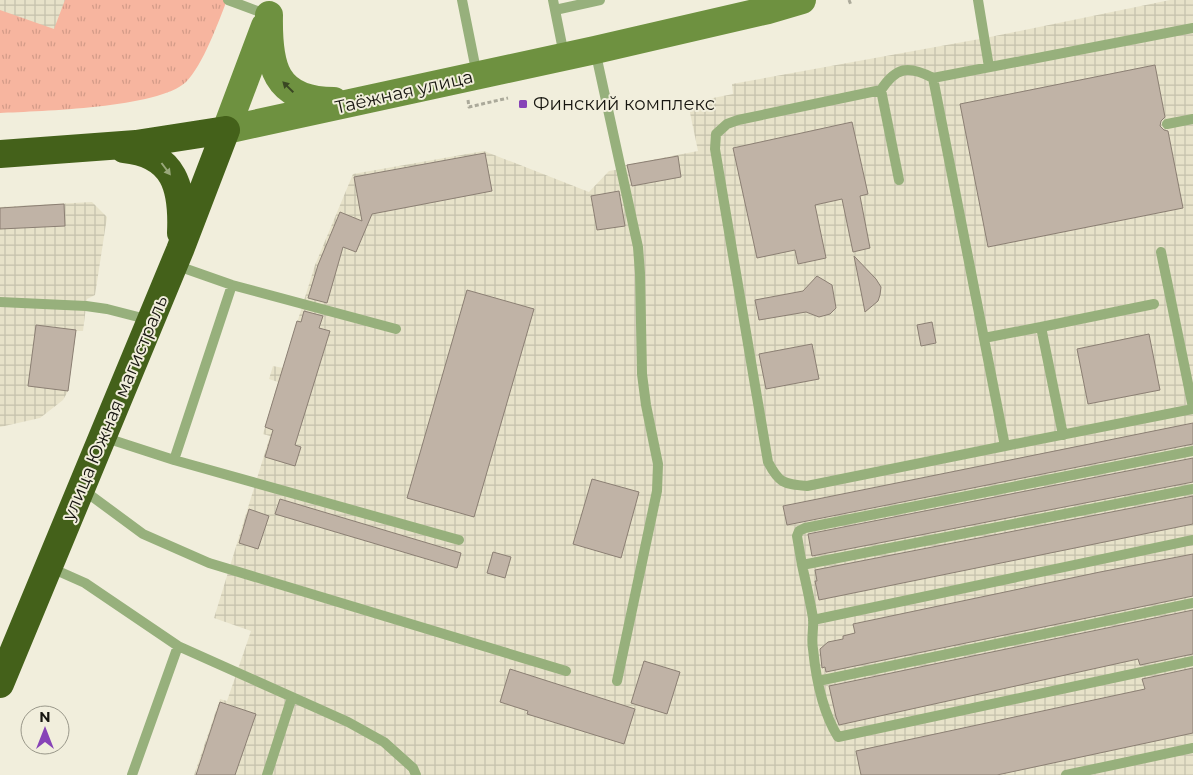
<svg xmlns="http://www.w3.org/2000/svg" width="1193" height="775" font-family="Montserrat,sans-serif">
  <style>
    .industrial { fill: url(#industrial-grid) }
    .grass { fill: url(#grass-tufts) }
    .building { fill: #c0b3a6; stroke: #8b7f73 }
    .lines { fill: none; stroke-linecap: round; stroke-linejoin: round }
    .path { stroke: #aba99a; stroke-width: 3; stroke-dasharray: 4 2.5; stroke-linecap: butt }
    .lane { stroke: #97b07c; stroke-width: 10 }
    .secondary { stroke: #6e9140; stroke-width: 28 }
    .highway { stroke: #44611a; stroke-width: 28 }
    .oneway { fill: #3a4723 }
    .oneway2 { fill: #9aa87b }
    .poi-dot { fill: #8743b7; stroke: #f1eedc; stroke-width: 2 }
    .labels { text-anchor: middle; stroke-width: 4; stroke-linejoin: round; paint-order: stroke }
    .street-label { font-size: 18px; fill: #171610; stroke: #f1eedc }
    .poi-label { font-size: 18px; fill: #171610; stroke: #f1eedc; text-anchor: start }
  </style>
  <defs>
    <pattern id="industrial-grid" width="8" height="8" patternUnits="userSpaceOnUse" patternTransform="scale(1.25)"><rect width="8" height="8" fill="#e7e2c9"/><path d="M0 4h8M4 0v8" fill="none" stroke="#c5c1ac"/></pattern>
    <pattern id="grass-tufts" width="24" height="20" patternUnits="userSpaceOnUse" patternTransform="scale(1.25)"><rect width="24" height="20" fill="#f7b59f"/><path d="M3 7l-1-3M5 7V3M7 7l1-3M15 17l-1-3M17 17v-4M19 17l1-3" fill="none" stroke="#d39b88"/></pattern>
  </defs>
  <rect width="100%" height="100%" fill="#f1eedc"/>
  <path class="industrial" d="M0,0h91l-18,51 -73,-23z
    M1170,0h23v775h-999l26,-76 7,2 24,-70 -37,-13 56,-182 -7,-2 15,-52 -9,-3 4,-13 10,2 32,-103 38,-91 131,-23 105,41 20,-21 17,-3 -1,-3 73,-14 -10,-48 45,-9 -1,-10 253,-46z
    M92,202l15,15 -12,78 -8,4 -4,32h-7l-8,60 -5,9 -23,18 -40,9v-220z"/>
  <path class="grass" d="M65,0h162c-9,23 -24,65 -41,82 -27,26 -146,29 -186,31v-103l54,19z"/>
  <path class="building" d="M1155,65l10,52 -4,4 -1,5 4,4 4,1 15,77 -195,39 -28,-143z
    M852,122l16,72 -8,2 10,52 -17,4 -11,-53 -27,6 11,53 -28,6 -3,-14 -38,8 -24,-110z
    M485,153l7,38 -120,23 -16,38 -13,-5 -16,56 -19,-5 10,-33 22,-53 22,9 -8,-44z
    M678,156l3,21 -49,9 -5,-21z
    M619,191l6,35 -28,4 -6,-34z
    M64,204l1,22 -65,3v-21z
    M854,256l22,23 5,8 -1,8 -2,6 -13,11z
    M817,276l15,9 4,23 -6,6 -11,3 -13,-5 -47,8 -4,-20 48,-9z
    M467,290l67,19 -60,208 -67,-19z
    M304,311l19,5 -4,12 11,3 -35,114 6,2 -6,19 -30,-9 8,-27 -8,-3 32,-106 4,1z
    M932,322l4,21 -15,3 -4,-21z
    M36,325l40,5 -8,61 -40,-5z
    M1149,334l11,56 -72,14 -11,-55z
    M812,344l7,35 -53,10 -7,-35z
    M1193,423v21l-406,81 -4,-19z
    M1193,458v24l-381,74 -4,-22z
    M592,479l47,13 -18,66 -48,-14z
    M1193,496v28l-374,76 -4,-19h2l-2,-11z
    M280,499l181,54 -4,15 -182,-54z
    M249,509l20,7 -11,33 -19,-6z
    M493,552l18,5 -6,21 -18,-5z
    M1193,554v42l-367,76 -1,-5 -3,1 -2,-19 8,-7 15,-3v-3l12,-3 -2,-9 247,-52z
    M1193,610v44l-53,11 -2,-6 -299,66 -3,-8 -7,-31z
    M644,661l36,11 -13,42 -36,-11z
    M1193,668v65l-196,42h-136l-5,-24 289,-62 -3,-10z
    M510,669l125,40 -11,35 -97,-30 1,-3 -28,-9z
    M220,702l36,12 -21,61h-39z"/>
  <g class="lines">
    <path class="path" d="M849,0l2,5
      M468,100l1,7 39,-9"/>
    <path class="lane" d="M228,0l40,15
      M462,0l15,75
      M553,0l11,55
      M978,0l11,67
      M555,10l45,-10
      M1193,28l-260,50 72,368 188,-37
      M595,50l43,197 2,26 2,101 4,31 12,59 -1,27 -40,190
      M933,78c-25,-13 -37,-11 -52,12l-143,30 -11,4 -11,10 -1,15 53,313c11,21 15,22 39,24l198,-40
      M881,90l18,90
      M1167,124l26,-5
      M1161,252l32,156
      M175,265l57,20 164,44
      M0,302l86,4 21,3 43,11
      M984,338l57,-11
      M1063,435l-22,-108 113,-23
      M103,437l71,23 285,80
      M1193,451l-388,77 -6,3 -2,5 5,29 391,-76
      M174,460l58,-175
      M82,489l61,45 66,29 357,108
      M802,565c4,18 8,35 11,53 1,10 -2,21 0,31 3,30 9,62 25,88l355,-76
      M49,567l36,16 93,63 170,76 36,20 29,26 3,7
      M813,620l380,-80
      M818,681l375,-78
      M132,775l46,-129
      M267,775l25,-78
      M1066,775l127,-27"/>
    <path class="secondary" d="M269,15c-1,50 5,86 65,86
      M226,130l369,-80 173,-40 34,-10
      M226,130l39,-104"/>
    <path class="highway" d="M124,149c51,5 59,39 57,84
      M0,154l136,-10 90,-14
      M0,684l180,-434 46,-120"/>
  </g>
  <defs><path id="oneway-solid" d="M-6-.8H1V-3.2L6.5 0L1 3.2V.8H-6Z" transform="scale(1.25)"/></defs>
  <use class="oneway" href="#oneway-solid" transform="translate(288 87) rotate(-135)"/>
  <use class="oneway2" href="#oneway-solid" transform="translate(166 169) rotate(53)"/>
  <rect class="poi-dot" x="518" y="99" width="10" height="10" rx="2.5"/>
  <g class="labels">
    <g class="street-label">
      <text transform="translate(404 92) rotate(-13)" y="6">Таёжная улица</text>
      <text transform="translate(115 408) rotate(-67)" y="6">улица Южная магистраль</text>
    </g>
    <g class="poi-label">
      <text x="533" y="110">Финский комплекс</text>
    </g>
  </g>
  <g transform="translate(45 730)"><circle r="24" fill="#f1eedc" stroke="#9a988a"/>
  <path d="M0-4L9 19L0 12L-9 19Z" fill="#8743b7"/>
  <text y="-8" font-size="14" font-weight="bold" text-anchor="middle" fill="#171610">N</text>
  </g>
</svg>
